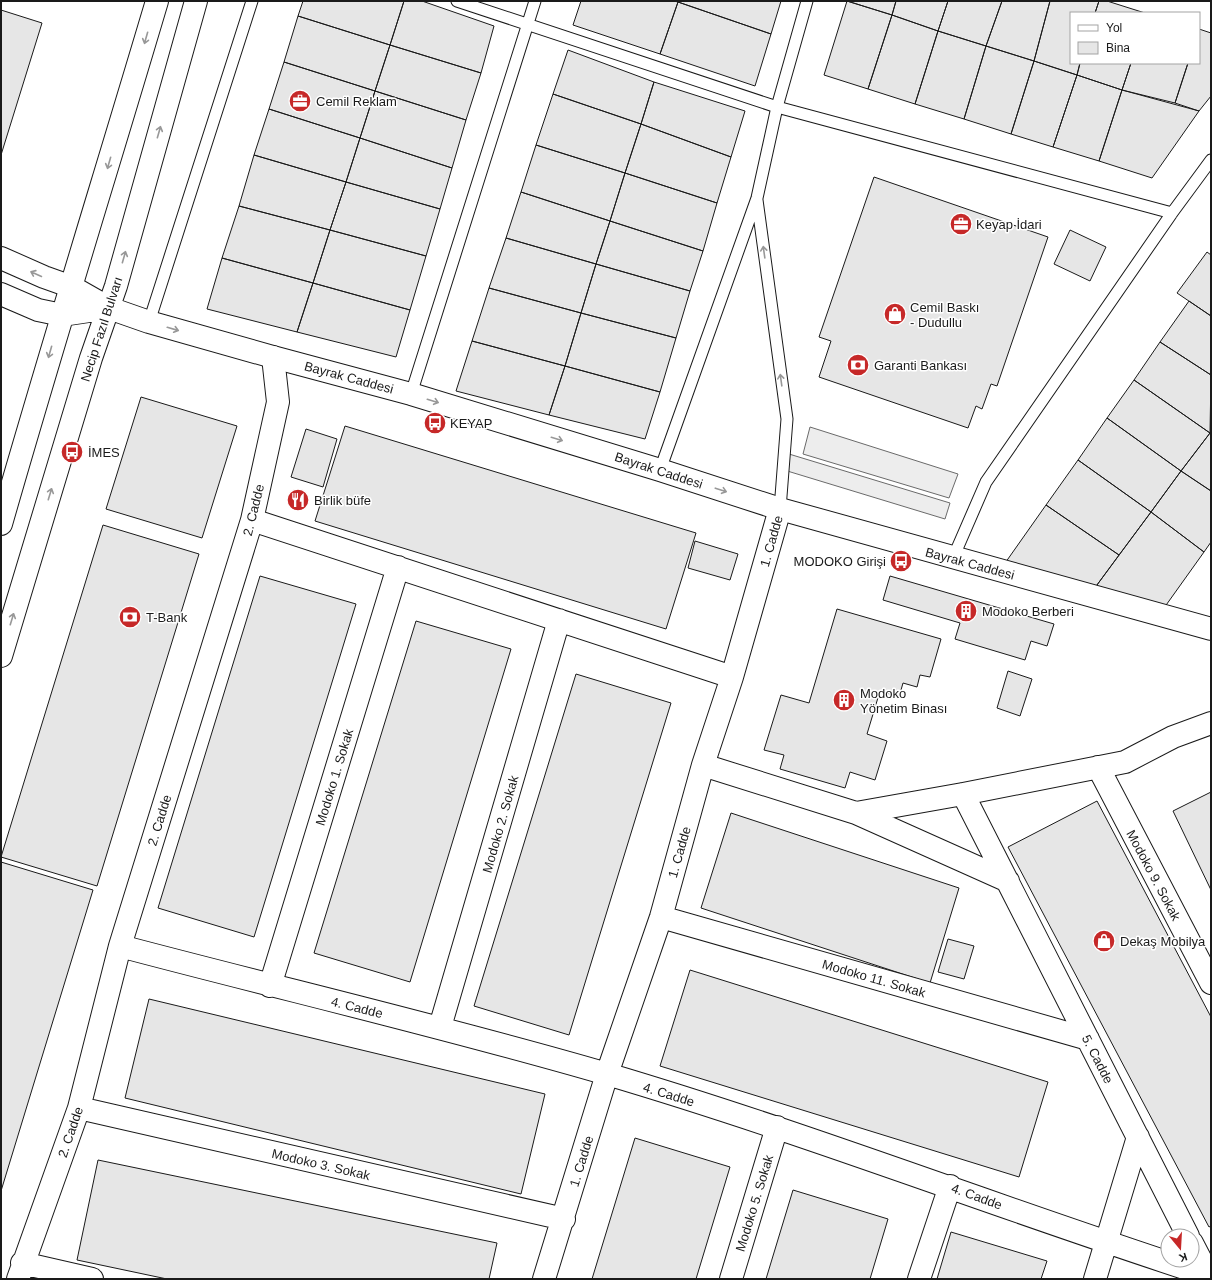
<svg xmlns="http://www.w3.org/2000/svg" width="1212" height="1280" font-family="Arial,sans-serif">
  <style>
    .built { fill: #ededed; stroke: #6a6a6a }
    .building { fill: #e6e6e6; stroke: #1a1a1a }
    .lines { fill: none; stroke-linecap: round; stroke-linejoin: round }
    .lane-casing { stroke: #1a1a1a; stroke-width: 13 }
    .street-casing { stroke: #1a1a1a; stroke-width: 24 }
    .secondary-casing { stroke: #1a1a1a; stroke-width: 24 }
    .primary-casing { stroke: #1a1a1a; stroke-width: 24 }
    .lane { stroke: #fff; stroke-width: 11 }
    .street { stroke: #fff; stroke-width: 22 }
    .secondary { stroke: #fff; stroke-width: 22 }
    .primary { stroke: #fff; stroke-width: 22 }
    .oneway { stroke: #989898 }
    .labels { text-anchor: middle; stroke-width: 3; stroke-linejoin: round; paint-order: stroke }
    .poi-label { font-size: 13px; fill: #1a1a1a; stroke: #fff; text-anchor: start }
    .street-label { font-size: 13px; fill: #1a1a1a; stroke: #fff }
  </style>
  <rect width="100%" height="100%" fill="#fff"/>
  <path class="built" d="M810,427l148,47 -9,24 -146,-44z
    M789,454l161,49 -5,16 -161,-49z"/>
  <path class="building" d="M303,1h101l-14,44 -92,-29z
    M404,1h18l72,25 -13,47 -91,-28z
    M581,1h93l4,1 -18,52 -87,-29z
    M678,1h103l-10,33 -93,-32z
    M847,1l45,14 -24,74 -44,-14z
    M847,1h49l-4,14z
    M896,1h52l-10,30 -46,-16z
    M948,1h54l-16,45 -48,-15z
    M1002,1h48l-16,60 -48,-15z
    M1050,1h49l-4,12h-24v50h9l-3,12 -43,-14z
    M1099,1h8l38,12h-50z
    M678,2l93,32 -16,52 -95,-32z
    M1,10l41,13 -41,132z
    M892,15l46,16 -23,73 -47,-15z
    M298,16l92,29 -15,46 -91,-29z
    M1199,29l12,4v63l-12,15 -24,-8 13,-40h11z
    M938,31l48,15 -22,73 -49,-15z
    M390,45l91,28 -15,47 -91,-29z
    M986,46l48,15 -23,73 -47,-15z
    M568,50l86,32 -13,42 -88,-30z
    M1034,61l43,14 -24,72 -42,-13z
    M284,62l91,29 -15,47 -91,-29z
    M1080,63h51l-9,27 -45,-15z
    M1131,63h57l-13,40 -53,-13z
    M1077,75l45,15 -23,71 -46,-14z
    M654,82l91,29 -14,46 -90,-33z
    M1122,90l77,21 -47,67 -53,-17z
    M375,91l91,29 -14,48 -92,-30z
    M553,94l88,30 -16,49 -89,-28z
    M269,109l91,29 -14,44 -92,-27z
    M641,124l90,33 -14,46 -92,-30z
    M360,138l92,30 -12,41 -94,-27z
    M536,145l89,28 -15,48 -89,-29z
    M254,155l92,27 -16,48 -91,-24z
    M625,173l92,30 -14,48 -93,-30z
    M874,177l174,60 -51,149 -6,-2 -9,25 -6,-3 -8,22 -149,-51 12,-36 -12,-4z
    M346,182l94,27 -14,47 -96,-26z
    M521,192l89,29 -14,43 -90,-26z
    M239,206l91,24 -17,53 -91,-25z
    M610,221l93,30 -13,40 -94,-27z
    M330,230l96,26 -16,54 -97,-27z
    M1070,230l36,17 -16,34 -36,-17z
    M506,238l90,26 -15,49 -92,-25z
    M1207,252l4,3v61l-34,-23z
    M222,258l91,25 -16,49 -90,-23z
    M596,264l94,27 -14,47 -95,-25z
    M313,283l97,27 -14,47 -99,-25z
    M489,288l92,25 -16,53 -93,-25z
    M1189,301l22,15v59l-51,-33z
    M581,313l95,25 -16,54 -95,-26z
    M472,341l93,25 -16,49 -93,-24z
    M1160,342l51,33 -1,58 -76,-53z
    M565,366l95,26 -15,47 -96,-24z
    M1134,380l76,53 -29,38 -74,-53z
    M141,397l96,29 -35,112 -96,-29z
    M1107,418l74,53 -30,41 -73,-52z
    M345,426l351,107 -30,96 -351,-108z
    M306,429l31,10 -14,48 -32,-10z
    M1210,433l1,1v57l-30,-20z
    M1078,460l73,52 -32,43 -73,-50z
    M1181,471l30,20v51l-7,10 -53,-40z
    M1046,505l73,50 -25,34 -91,-23z
    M1151,512l53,40 -40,56 -70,-19z
    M103,525l96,29 -102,332 -96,-29z
    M695,541l43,13 -8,26 -42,-12z
    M260,576l96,28 -102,333 -96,-29z
    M890,576l164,48 -7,22 -16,-5 -6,19 -70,-21 5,-16 -77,-23z
    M837,609l104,30 -11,38 -10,-2 -3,12 -14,-4 -4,14 -19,-6 -13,43 20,7 -12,39 -25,-8 -5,16 -65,-19 4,-14 -20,-5 17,-55 28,8z
    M416,621l95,28 -101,333 -96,-29z
    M1008,671l24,8 -12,37 -23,-8z
    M576,674l95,29 -102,332 -95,-29z
    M1211,792v98l-38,-79z
    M1097,801l114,216v209l-2,1 -201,-380z
    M731,813l228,75 -29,95 -229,-75z
    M1,862l92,28 -92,301z
    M948,939l26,7 -10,33 -26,-7z
    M690,970l358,112 -29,95 -359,-111z
    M149,999l396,95 -24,100 -396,-96z
    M635,1138l95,29 -34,112h-104z
    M98,1160l399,83 -8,36h-322l-90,-19z
    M793,1190l95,29 -18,60h-104z
    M951,1232l96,29 -6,18h-104z"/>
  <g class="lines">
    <g class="lane-casing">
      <path id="lane" d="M457,1l320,106 395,106
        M757,200l30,219 -7,90
        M149,322l103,-321
        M411,394l124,-393
        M660,470l97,-272 20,-91 30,-106
        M953,558l33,-76 186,-269 39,-53"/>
    </g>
    <g class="street-casing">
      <path id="street" d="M252,520l480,157
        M703,765l153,48 107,-19 162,-32 48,-25 38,-14
        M1098,767l113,216
        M963,794l225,442
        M856,813l152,68
        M661,917l427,122
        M120,946c162,43 326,81 487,128 203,60 400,137 602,202
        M270,986l128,-419
        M440,1027l119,-407
        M79,1108l485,111
        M1192,1243l17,33
        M22,1263l70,16
        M18,1279l61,-171 41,-162 132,-426 26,-118 -5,-45
        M544,1279l63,-205 54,-157 42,-152 29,-88 48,-168
        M731,1279l46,-152
        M919,1279l31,-93
        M1095,1279l43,-142"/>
    </g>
    <g class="secondary-casing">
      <path id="secondary" d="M1,258l43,19 28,10 37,21
        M1,294l37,16 24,5"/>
    </g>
    <g class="primary-casing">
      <path id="primary" d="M62,315l47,-7 40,14 124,35 138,37 249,76 120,39 431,120
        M1,524c50,-175 104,-348 156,-523
        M1,656l90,-298 25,-72 80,-285"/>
    </g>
    <use href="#lane" class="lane"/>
    <use href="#street" class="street"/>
    <use href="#secondary" class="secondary"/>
    <use href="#primary" class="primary"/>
  </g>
  <defs><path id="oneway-shaft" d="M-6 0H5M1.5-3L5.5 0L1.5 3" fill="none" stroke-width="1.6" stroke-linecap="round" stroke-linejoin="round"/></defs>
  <g class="oneway">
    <use href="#oneway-shaft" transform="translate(146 38) rotate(106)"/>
    <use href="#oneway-shaft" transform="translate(159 132) rotate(-74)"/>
    <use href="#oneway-shaft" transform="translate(109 163) rotate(106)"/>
    <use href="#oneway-shaft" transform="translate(764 252) rotate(-98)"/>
    <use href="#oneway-shaft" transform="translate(124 257) rotate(-74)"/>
    <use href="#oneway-shaft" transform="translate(36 274) rotate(-156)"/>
    <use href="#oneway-shaft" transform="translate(173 329) rotate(16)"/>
    <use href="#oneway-shaft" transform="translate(50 352) rotate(106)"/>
    <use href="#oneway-shaft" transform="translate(781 380) rotate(-98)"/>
    <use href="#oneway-shaft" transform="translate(433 401) rotate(17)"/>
    <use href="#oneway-shaft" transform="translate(557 439) rotate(17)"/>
    <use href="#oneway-shaft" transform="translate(721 490) rotate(18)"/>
    <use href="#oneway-shaft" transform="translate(50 494) rotate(-73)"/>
    <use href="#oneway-shaft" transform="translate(12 619) rotate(-73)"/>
  </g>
  <defs>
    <g id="office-disc" transform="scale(1.15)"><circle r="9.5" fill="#c62828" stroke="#fff"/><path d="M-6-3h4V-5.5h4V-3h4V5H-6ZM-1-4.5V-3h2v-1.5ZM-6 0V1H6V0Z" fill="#fff"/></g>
    <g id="shop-disc" transform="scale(1.15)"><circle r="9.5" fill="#c62828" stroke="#fff"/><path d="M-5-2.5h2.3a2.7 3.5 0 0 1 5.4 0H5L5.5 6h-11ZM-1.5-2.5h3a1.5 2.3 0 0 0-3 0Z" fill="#fff"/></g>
    <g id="bank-disc" transform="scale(1.15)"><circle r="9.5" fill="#c62828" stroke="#fff"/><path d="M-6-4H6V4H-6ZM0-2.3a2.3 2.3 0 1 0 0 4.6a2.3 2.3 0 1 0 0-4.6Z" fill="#fff"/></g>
    <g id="bus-disc" transform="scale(1.15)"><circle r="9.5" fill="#c62828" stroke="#fff"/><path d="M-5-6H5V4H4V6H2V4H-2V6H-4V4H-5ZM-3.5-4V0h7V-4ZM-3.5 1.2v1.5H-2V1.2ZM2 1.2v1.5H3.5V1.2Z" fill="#fff"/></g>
    <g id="restaurant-disc" transform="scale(1.15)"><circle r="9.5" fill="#c62828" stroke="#fff"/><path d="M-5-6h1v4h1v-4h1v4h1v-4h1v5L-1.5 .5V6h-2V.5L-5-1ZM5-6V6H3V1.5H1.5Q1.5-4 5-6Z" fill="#fff"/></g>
    <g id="building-disc" transform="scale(1.15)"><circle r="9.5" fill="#c62828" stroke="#fff"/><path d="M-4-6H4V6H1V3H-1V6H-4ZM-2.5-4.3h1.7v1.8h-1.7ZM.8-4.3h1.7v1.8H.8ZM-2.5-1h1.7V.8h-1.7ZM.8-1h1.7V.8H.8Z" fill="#fff"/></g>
  </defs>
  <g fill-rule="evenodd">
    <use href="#office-disc" x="300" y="101"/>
    <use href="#office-disc" x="961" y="224"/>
    <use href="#shop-disc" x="895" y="314"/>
    <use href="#bank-disc" x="858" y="365"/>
    <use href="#bus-disc" x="435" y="423"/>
    <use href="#bus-disc" x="72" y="452"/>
    <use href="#restaurant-disc" x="298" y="500"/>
    <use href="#bus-disc" x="901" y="561"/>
    <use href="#building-disc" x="966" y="611"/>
    <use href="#bank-disc" x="130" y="617"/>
    <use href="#building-disc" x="844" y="700"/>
    <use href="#shop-disc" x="1104" y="941"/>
  </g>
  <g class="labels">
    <g class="poi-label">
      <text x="316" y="106">Cemil Reklam</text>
      <text x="976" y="229">Keyap İdari</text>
      <text x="910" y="312">Cemil Baskı<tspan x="910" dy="15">- Dudullu</tspan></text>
      <text x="874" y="370">Garanti Bankası</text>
      <text x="450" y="428">KEYAP</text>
      <text x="88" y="457">İMES</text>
      <text x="314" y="505">Birlik büfe</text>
      <text x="886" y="566" text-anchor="end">MODOKO Girişi</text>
      <text x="982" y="616">Modoko Berberi</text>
      <text x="146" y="622">T-Bank</text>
      <text x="860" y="698">Modoko<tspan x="860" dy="15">Yönetim Binası</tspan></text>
      <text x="1120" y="946">Dekaş Mobilya</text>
    </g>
    <g class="street-label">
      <text transform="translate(101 329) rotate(-72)" y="5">Necip Fazıl Bulvarı</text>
      <text transform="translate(349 377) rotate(15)" y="5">Bayrak Caddesi</text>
      <text transform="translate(659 470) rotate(18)" y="5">Bayrak Caddesi</text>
      <text transform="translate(253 510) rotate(-76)" y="5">2. Cadde</text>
      <text transform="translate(771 541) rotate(-74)" y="5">1. Cadde</text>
      <text transform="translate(970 563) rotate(15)" y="5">Bayrak Caddesi</text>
      <text transform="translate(334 777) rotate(-73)" y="5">Modoko 1. Sokak</text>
      <text transform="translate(159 820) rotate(-73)" y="5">2. Cadde</text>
      <text transform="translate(500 824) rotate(-74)" y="5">Modoko 2. Sokak</text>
      <text transform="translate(679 852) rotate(-74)" y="5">1. Cadde</text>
      <text transform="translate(1154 875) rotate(62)" y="5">Modoko 9. Sokak</text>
      <text transform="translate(874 978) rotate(16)" y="5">Modoko 11. Sokak</text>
      <text transform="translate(357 1007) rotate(14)" y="5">4. Cadde</text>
      <text transform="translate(1098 1059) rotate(63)" y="5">5. Cadde</text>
      <text transform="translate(669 1094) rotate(17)" y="5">4. Cadde</text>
      <text transform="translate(70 1132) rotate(-71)" y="5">2. Cadde</text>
      <text transform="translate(581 1161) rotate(-73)" y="5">1. Cadde</text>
      <text transform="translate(321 1164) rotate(13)" y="5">Modoko 3. Sokak</text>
      <text transform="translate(977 1196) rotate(20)" y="5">4. Cadde</text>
      <text transform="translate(754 1203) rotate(-73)" y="5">Modoko 5. Sokak</text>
    </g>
  </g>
  <rect width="1212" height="1280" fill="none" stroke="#1a1a1a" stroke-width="4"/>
  <rect x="1070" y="12" width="130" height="52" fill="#ffffff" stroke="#a3a3a3"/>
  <rect x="1078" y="25" width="20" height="6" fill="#ffffff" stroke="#a3a3a3"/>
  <text x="1106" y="32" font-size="12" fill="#1a1a1a">Yol</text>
  <rect x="1078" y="42" width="20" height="12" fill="#e6e6e6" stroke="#a3a3a3"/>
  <text x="1106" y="52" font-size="12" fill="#1a1a1a">Bina</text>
  <g transform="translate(1180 1248) rotate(162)"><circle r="19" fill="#ffffff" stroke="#a3a3a3"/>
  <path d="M0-3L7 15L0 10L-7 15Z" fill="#c62828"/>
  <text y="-6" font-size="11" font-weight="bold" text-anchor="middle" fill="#1a1a1a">K</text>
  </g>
</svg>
